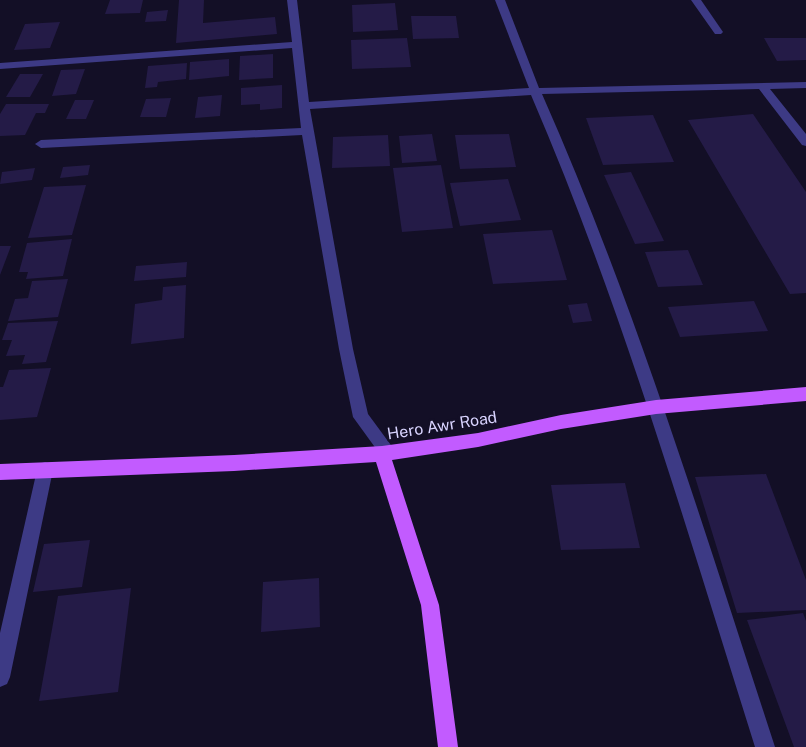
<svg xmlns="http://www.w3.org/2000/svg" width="806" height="747" font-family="'Public Sans',sans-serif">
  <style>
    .building { fill: #241b47 }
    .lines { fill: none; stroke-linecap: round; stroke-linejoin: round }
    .minor { fill: #3d3a85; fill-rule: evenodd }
    .major { fill: #c25bff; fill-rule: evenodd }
    .labels { text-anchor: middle; stroke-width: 5; stroke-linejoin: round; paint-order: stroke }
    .street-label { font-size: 16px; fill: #d9d4ff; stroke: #130f26 }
  </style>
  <rect width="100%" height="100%" fill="#130f26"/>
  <path class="building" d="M110,0h33l-3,13 -35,1z
    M179,0h25l-1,23 72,-6 2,17 -101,9z
    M395,3l3,27 -45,2 -1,-27z
    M168,10l-2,11 -21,1 2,-10z
    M411,16h45l3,22 -46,1z
    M60,22l-10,26 -36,2 11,-26z
    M407,38l4,29 -59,2 -1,-29z
    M764,38h42v22l-29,1z
    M273,54v24l-34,2 1,-24z
    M229,59v17l-40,4 1,-18z
    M187,63l-1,16 -28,3 -1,5 -12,1 3,-22z
    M85,69l-9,25 -24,2 9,-26z
    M20,74h23l-13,23h-24z
    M282,85v23l-22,2v-6l-19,1v-17z
    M222,95l-2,21 -25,2 3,-21z
    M171,98l-5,19h-26l6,-18z
    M75,100h19l-8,19h-20z
    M6,104h43l-4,9h-9l-11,22 -25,1v-22z
    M753,114l53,78v101l-16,1 -102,-174z
    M653,115l21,47 -71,3 -17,-47z
    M432,134l5,27 -35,2 -3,-27z
    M509,134l7,33 -56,2 -5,-34z
    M388,135l2,31 -58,2 1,-31z
    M90,165l-2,10 -28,3 3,-11z
    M441,165l12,63 -51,4 -9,-64z
    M35,168l-3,12 -32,4 2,-12z
    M631,172l33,69 -29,3 -31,-69z
    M508,179l13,41 -61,6 -10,-43z
    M86,185l-14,50 -44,3 16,-51z
    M552,230l15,50 -74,4 -10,-50z
    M72,239l-9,37 -37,3 2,-7h-9l8,-29z
    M0,246h11l-11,29z
    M688,250l15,35 -45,2 -13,-35z
    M187,262l-1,15 -52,4 2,-15z
    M68,279l-10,38 -50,4 7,-22 13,-1 4,-17z
    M186,285l-2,53 -53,6 4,-40 27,-4 1,-13z
    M754,301l14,30 -88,6 -12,-30z
    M587,303l5,18 -19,2 -5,-18z
    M58,321l-12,41 -24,2 3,-9 -19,1 6,-16h-10l6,-17z
    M51,368l-14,49 -37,3v-33h3l6,-17z
    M766,474l40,106v30l-69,3 -42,-136z
    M625,483l15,65 -79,2 -10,-65z
    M90,540l-8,47 -49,5 11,-48z
    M319,578l1,49 -59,5 2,-50z
    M131,588l-13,104 -79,9 19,-105z
    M803,613l3,8v126h-12l-47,-127z"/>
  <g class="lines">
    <path class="minor" d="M287,0h10l12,102 220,-14 -34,-88h10l34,88 267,-6v6l-36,1 36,45v12l-4,-1 -43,-56 -217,5c94,212 161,433 233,653h-20c-69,-219 -133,-441 -224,-652l-221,14 43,240 15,65 28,38 -2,5 -6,3 -6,-3 -29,-40 -14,-68 -37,-214 -261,13 -6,-4 6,-4 260,-12 -9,-80 -292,21v-6l292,-21z
      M691,0h10l22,32 -2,2h-6z
      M45,462l6,2 2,6 -43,207 -3,7 -7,3v-54l37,-163 2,-6z"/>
    <path class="major" d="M806,387v14l-150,13 -95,15 -83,18 -86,13 47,145 19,142h-20l-17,-142 -45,-143 -142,9 -234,9v-16l234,-9 148,-9 96,-13 83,-18 95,-15z"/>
  </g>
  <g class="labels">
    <g class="street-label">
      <text transform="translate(442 425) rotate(-9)" y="6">Hero Awr Road</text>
    </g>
  </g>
</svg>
